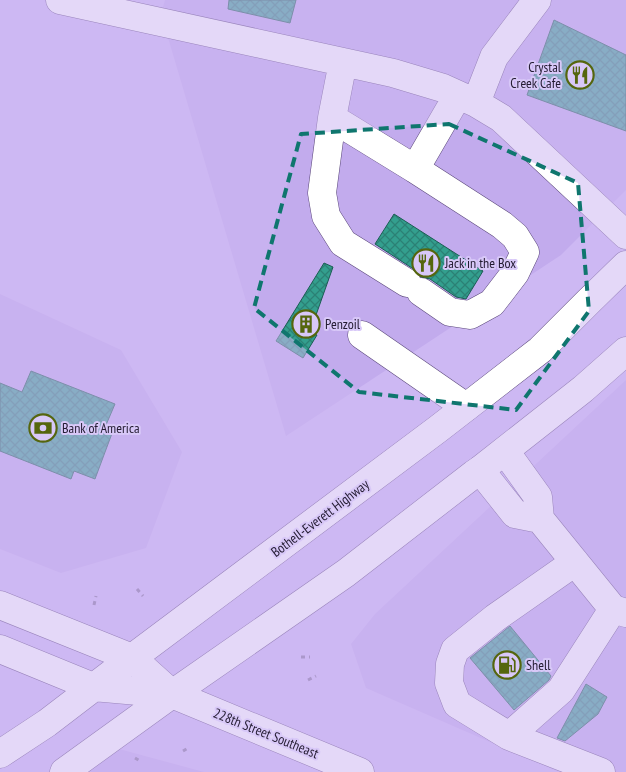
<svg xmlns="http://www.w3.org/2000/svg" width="626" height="772" font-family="'PT Sans Narrow',sans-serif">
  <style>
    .built { fill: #c2abed }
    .building { fill: url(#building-cross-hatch); stroke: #1b5d53 }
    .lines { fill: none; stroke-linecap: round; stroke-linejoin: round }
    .minor-casing { stroke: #5b487b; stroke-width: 29 }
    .major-casing { stroke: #5b487b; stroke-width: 29 }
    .path { stroke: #80719b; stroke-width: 3; stroke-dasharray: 4 4; stroke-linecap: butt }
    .minor { stroke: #fff; stroke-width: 28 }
    .major { stroke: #fff; stroke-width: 28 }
    .marked { fill: none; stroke: #0f766e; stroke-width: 4; stroke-dasharray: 10 6; stroke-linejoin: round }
    .labels { text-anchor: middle; stroke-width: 4; stroke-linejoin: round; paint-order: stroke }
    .poi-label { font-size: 14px; fill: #231b31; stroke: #d8c8f8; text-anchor: start }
    .street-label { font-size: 14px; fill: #231b31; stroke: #d8c8f8 }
  </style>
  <defs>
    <pattern id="building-cross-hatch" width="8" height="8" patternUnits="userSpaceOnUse" patternTransform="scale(1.25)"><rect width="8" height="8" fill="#339f8e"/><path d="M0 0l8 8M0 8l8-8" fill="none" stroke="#2b8175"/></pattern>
  </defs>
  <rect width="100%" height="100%" fill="#cdb8f3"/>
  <path class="built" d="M165,0h461v190l-65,65 -275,181 -125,-422z
    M0,294l121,56 61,102 -36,96 -85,25 -61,-24z
    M626,380v392h-67l-193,-84 -15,-44 24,-30z
    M108,746l96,26h-132z"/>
  <path class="building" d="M229,0h67l-6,23 -62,-14z
    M554,20l72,35v76l-99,-36z
    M394,214l89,57 -17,28 -10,-2 -26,-18 -9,-2 -6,-7 -40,-26z
    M324,263l9,4 -23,65 7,3 -14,23 -27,-17z
    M31,371l84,33 -9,21 8,3 -19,51 -21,-8 -3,8 -71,-28v-68l22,9z
    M510,626l41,50 -2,4 -35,30 -44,-52z
    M586,684l21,13 -9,17 -33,27 -8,-3z"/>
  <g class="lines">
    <g class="minor-casing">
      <path id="minor" d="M60,0l333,73 50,15 33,15 25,15 125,117
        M343,62l-11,56 83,51
        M476,103l18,-46 43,-57
        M332,118l-10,75 4,23 17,27 64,40
        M421,292l29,20 20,3 22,-12 23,-30 10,-21 -10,-16 -13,-11 -87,-56 43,-74
        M362,335l104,72
        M505,451l33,46 2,22 73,90 13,4
        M480,470l35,44 25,5
        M575,562l-80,56 -40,32 -5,14 -1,19 8,21 52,32 92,36
        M509,736l52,-46 52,-81"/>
    </g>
    <g class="major-casing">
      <path id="major" d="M0,605l132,53 40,36
        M0,649l93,38 79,7 188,78
        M0,754l47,-31 85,-65 306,-229 102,-79 48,-48 38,-37
        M64,772l108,-78 174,-121 128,-99 6,-4 103,-81 43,-38"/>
    </g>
    <path class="path" d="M137,589l6,7
      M94,605l2,-9
      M301,657h9
      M308,680l8,-4
      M183,751l5,-3
      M135,758l5,3"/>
    <use href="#minor" class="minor"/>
    <use href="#major" class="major"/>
  </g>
  <path d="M0 0H626V772H0ZM449,124l129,59 11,128 -73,99 -157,-18 -105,-84 47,-174z" fill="#cdb8f3" fill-opacity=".55" fill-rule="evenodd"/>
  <path class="marked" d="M449,124l129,59 11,128 -73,99 -157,-18 -105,-84 47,-174z"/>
  <defs>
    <g id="restaurant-ring" transform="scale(1.4375)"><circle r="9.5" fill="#d8c8f8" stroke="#55660e" stroke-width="1.5"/><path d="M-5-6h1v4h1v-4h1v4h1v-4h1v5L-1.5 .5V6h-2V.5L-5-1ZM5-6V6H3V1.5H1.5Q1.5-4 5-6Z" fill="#55660e"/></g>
    <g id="building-ring" transform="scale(1.4375)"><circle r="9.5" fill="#d8c8f8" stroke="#55660e" stroke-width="1.5"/><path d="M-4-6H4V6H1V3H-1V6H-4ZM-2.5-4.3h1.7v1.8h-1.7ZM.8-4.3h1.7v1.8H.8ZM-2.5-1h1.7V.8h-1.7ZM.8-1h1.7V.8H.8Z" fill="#55660e"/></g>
    <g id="bank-ring" transform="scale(1.4375)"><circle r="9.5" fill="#d8c8f8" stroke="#55660e" stroke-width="1.5"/><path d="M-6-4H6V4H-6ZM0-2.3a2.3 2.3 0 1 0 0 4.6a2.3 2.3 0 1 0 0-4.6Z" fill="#55660e"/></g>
    <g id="fuel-ring" transform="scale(1.4375)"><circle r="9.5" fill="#d8c8f8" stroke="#55660e" stroke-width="1.5"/><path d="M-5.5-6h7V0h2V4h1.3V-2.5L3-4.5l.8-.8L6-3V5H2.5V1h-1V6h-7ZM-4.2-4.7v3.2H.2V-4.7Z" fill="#55660e"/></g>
  </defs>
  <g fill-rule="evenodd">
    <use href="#restaurant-ring" x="580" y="75"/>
    <use href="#restaurant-ring" x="426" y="263"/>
    <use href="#building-ring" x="306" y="324"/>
    <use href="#bank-ring" x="43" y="428"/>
    <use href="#fuel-ring" x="507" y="665"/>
  </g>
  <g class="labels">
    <g class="poi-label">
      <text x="561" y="72" text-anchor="end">Crystal<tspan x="561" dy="16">Creek Cafe</tspan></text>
      <text x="445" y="268">Jack in the Box</text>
      <text x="325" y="329">Penzoil</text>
      <text x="62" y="433">Bank of America</text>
      <text x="526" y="670">Shell</text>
    </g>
    <g class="street-label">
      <text transform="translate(320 518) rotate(-37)" y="5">Bothell-Everett Highway</text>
      <text transform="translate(266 733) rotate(22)" y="5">228th Street Southeast</text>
    </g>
  </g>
</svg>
